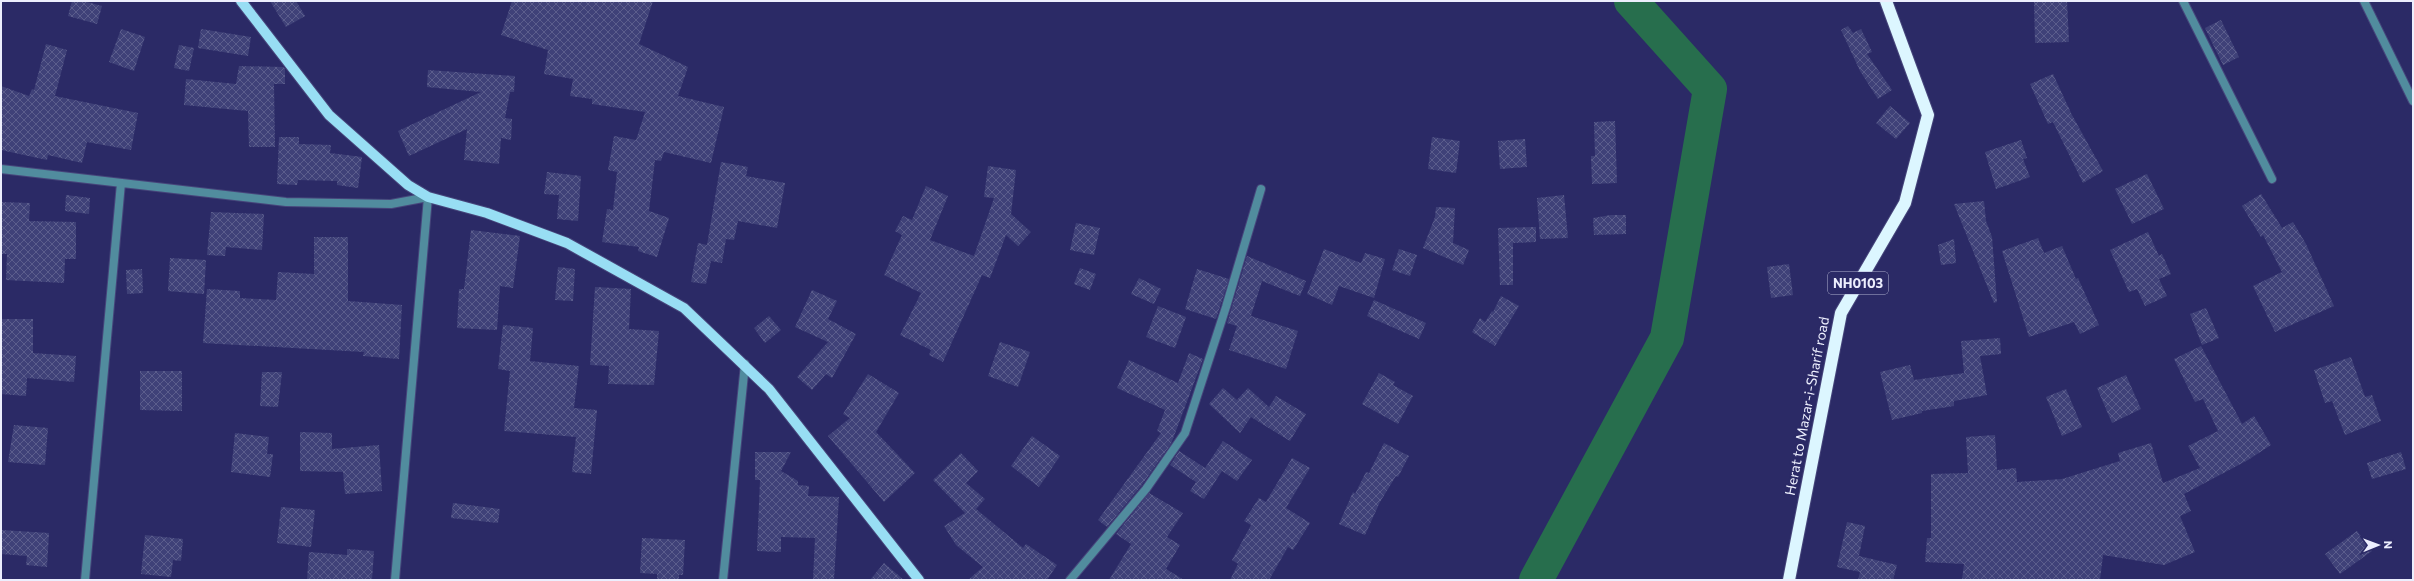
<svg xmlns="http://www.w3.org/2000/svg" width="2414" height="581" font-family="Commissioner,sans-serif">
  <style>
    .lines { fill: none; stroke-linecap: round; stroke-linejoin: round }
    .river { stroke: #276e4d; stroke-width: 34 }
    .building { fill: url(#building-cross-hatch) }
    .street-casing { stroke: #46457b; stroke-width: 10 }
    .primary-casing { stroke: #46457b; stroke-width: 12 }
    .highway-casing { stroke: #46457b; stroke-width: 14 }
    .street { stroke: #518c9e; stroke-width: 8 }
    .primary { stroke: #98def4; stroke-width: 10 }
    .highway { stroke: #dcf6ff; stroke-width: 12 }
    .labels { text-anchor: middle; stroke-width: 4; stroke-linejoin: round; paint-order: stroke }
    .shield { fill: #2b2a66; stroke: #b2b3d0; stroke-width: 1 }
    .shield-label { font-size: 13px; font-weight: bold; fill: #eceefd }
    .street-label { font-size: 14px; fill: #eceefd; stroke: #2b2a66 }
  </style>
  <defs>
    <pattern id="building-cross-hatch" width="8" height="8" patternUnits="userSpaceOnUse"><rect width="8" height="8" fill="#3f4178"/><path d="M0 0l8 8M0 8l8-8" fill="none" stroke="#5b5d8c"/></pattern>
  </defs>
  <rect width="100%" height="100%" fill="#2b2a66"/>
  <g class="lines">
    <path class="river" d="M1536,580l131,-242 43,-249 -79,-88"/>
  </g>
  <path class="building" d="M72,1h11l19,5 -5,18 -29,-8z
    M270,1h26l9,15 -19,11z
    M512,1h141l-14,43 49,23 -10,29 46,11 -13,56 -47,-11 -3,9 -6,-1 -6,51 20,7 -12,39 -19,-6 1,-4 -37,-5 5,-33 6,1 4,-38 -9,-2 6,-34 22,4 9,-28 -53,-8v-5l-22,-3 3,-17 -29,-5 4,-24 -47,-15z
    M2034,1h33l2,41 -34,1z
    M2221,20l18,37 -16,8 -18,-37z
    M1848,26l5,7 8,-4 11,23 -5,2 25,36 -14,9 -18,-28 -19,-41z
    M121,29l24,8 -11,34 -25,-9z
    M201,29l50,8 -3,19 -50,-8z
    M46,44l21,6 -12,46 83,17 -7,37 -44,-8 -5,21 -34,-8 -1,5 -46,-10v-64l28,10 3,-7 2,1z
    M179,45l15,3 -5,23 -15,-3z
    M239,66l44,1 2,2v15h-11l1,63h-26l-1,-36 -64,-6 2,-26 50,5z
    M428,70l87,6 -1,16h-4l-5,26 7,1 -1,21 -10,-2 -2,26 -35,-4 3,-31 -58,27 -11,-25 83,-39 -54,-5z
    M2053,74l19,41 31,56 -20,12 -30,-61 -5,2 -18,-40z
    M1890,106l20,17 -14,16 -20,-16z
    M1615,121l2,62 -25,1 -1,-28h4l-1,-34z
    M279,137h20v7l32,1 -1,8 32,4 -4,31 -21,-3v-4l-39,-1 -1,5 -20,-1z
    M1432,137l28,4 -4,32 -28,-4z
    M1525,139l2,28 -27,2 -2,-28z
    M2021,140l6,18 -4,1 7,18 -34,12 -11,-37z
    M721,162l27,5 -2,9 39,7 -8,45 -39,-7 -4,19 -8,-1 -4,24 -11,-2 -5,23 -15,-2 7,-39 9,2z
    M988,166l28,4 -5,44 20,18 -13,14 -12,-11 -16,43 -8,-3 -39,87 -14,-7 2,-5 -31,-15 21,-42 -37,-18 18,-40 -7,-4 8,-15 9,4 14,-34 22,10 -18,44 44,16 20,-58 -10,-1z
    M547,172l34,4 -3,45 -21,-2 2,-24 -15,-1z
    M2147,174l17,35 -32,15 -17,-35z
    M2261,194l21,34 11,-6 13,22 28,62 -59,26 -22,-46 29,-14 -19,-37 -2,2 -19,-31z
    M66,195l24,3 -1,16 -24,-3z
    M1564,195l4,43 -28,1 -3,-41z
    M1984,201l2,20 6,16 5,65 -3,1 -40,-99z
    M1,202l29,1 -1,18 47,1v37h-11l-1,24 -58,-3 1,-26h-6z
    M1436,207l19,1 -2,35 16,7 -6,15 -40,-17 12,-31z
    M211,212l53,2 -2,36 -36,-3 -1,9 -18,-1z
    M1611,215h15v19l-32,1 -1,-17z
    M1076,223l24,5 -6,27 -24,-5z
    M1536,227v15l-23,1v42h-13l-2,-57z
    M471,230l49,6 -7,52 -13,-2 -3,44 -40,-2 2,-39h5z
    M2148,232l11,24 3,-2 9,20 -12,5 8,17 -22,10 -8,-17 -8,3 -19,-42z
    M314,237h34v64l54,4 -3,54 -36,-3 1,-4 -161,-9 4,-54 33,2v7l36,2 2,-28 36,2z
    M2038,238l6,15 18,-7 14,33 2,-1 21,47 -19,9 -6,-12 -45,15 -27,-86z
    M1954,239l2,24 -15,2 -3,-20z
    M1324,249l37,14 4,-10 20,6 -11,39 -35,-12 -7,19 -25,-11z
    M1399,249l18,6 -7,21 -18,-6z
    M1247,256l59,25 -6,15 -38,-15 -11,35 47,15 -12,38 -57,-19 8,-24 -10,-3z
    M170,258l36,2 -2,34 -36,-3z
    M1789,264l4,31 -22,3 -4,-31z
    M558,267l17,2 -2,32 -18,-1z
    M1080,268l16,6 -6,16 -16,-6z
    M142,269l1,24 -16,1 -1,-24z
    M1197,269l32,10 -13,40 -31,-10z
    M1139,278l22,11 -7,15 -23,-10z
    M595,287l36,2 -2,40 30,2 -5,54 -46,-1 1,-18 -19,-1z
    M812,290l25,11 -9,18 28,15 -24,44 -6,-4 -14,16 -15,-13 31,-35 -33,-15z
    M1501,296l18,10 -24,40 -23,-14 8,-14 5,4 7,-11 1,1z
    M1374,300l52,23 -7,16 -52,-23z
    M1158,306l28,11 -11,31 -29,-11z
    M2206,308l13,30 -17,7 -12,-31z
    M769,316l12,14 -16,13 -11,-15z
    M1,319h32v34l43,3 -2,26 -47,-4 -1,18 -25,-2z
    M503,325l30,3 -3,33 49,5 -5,42 23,2 -6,64 -19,-2 4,-35 -72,-6 6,-60 -12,-2z
    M2000,338l1,16 -21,2 7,39 -33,6v5l-32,5v2l-30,7 -12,-48 30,-7 4,15 50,-7 -3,-32z
    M1000,342l30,10 -12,35 -30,-11z
    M2201,346l41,78 12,-8 17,29 -23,15 -64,34 7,17 -11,5 15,36 -31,13 -61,-10 -3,25h-138l2,-16 -39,-2 2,-24h4v-64l37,-1 -2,-36 29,-2 2,35 19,-2 1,14 45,-3 58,-18 -2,-8 33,-10 12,40 37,-15 -12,-22 30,-15 -15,-32 -8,3 -21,-43z
    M1189,353l14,6 -32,85 -30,42 -34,41 -9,-7 63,-87 -4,-2 8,-21 -48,-22 12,-28 49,23z
    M2351,357l14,40 7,-2 9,26 -36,14 -13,-34 -7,2 -11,-33z
    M140,371h42v40l-42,-1z
    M262,372h20l-4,35 -18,-1z
    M1379,373l16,9 -2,3 20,11 -15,28 -36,-20z
    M868,374l31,19 -23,39 39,41 -31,29 -56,-66 22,-18 -7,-4z
    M2126,375l15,34 -29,14 -15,-35z
    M1223,388l14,12 11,-12 21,19 7,-11 30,18 -16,27 -39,-24 -11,16 -31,-29z
    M2066,389l16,38 -20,9 -16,-39z
    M14,425l34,3 -3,37 -37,-3z
    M300,432l32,1v16l47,-4 3,46 -37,3 -2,-22 -43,-1z
    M235,433l34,4 -2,17h6l-3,23 -39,-5z
    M1032,436l28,20 -21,31 -28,-21z
    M1223,441l29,19 -15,21 -15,-10 -18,28 -14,-8 6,-9 -26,-17 9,-14 26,17z
    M1384,443l25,13 -11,21 -2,-1 -16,26 -15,33 -26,-11 14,-32 2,2 11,-22 3,1z
    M755,452h36l-10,19 17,10v4l11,1 -1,10 31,1 -5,83h-21l2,-42 -34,-1v15l-24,-1 3,-71h-5z
    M2401,452l5,17 -34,10 -5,-16z
    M961,453l17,18 -12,12 19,16 -9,10 47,39 3,-4 31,21 -10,15h-79l15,-13 -27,-22 -12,-19 21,-13 -32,-33z
    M1292,458l18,10 -24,40 24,15 -17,27 -5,-3 -19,33h-39l8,-16 -6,-4 19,-35 -7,-4 15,-23 7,4z
    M1149,493l34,20 -16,24 13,8 -14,24 18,11h-75l22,-36 -15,-10z
    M453,503l47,6 -2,14 -47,-5z
    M281,507l34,3 -4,37 -34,-4z
    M1847,522l18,4 -6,30 38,9 -4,15h-35l2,-8 -23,-5z
    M1,530l48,3 -2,34 -21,-2 1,-9 -26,-2z
    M2357,531l15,20 -32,23 -15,-20z
    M145,535l38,4 -2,22 -8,-1 -2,17 -30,-3z
    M642,538l43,2 -2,35h-4v5h-22v-6l-17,-1z
    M347,549l27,2 -2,29h-65l2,-28 38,3z
    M884,563l20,17h-34z"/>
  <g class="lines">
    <g class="street-casing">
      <path id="street" d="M2183,1l89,178
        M2364,1l49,100
        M1,169l285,33 105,2 37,-7 -33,383
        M85,580l36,-397
        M723,580l22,-216
        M1070,580l76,-91 39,-56 41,-126 35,-118"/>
    </g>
    <g class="primary-casing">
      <path id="primary" d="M241,1l88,114 79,70 20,12 59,16 80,30 117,65 85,81 150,191"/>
    </g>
    <g class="highway-casing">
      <path id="highway" d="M1789,580l52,-267 64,-110 23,-88 -42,-114"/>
    </g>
    <use href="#street" class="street"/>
    <use href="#primary" class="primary"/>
    <use href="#highway" class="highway"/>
  </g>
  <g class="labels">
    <rect class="shield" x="1828" y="272" width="60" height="22" rx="3"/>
    <g class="shield-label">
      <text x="1858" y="288">NH0103</text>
    </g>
    <g class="street-label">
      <text transform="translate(1807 406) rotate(-79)" y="5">Herat to Mazar-i-Sharif road</text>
    </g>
  </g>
  <rect width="2414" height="581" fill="none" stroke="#eceefd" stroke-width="4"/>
  <g transform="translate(2378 545) rotate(89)" stroke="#2b2a66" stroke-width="3" paint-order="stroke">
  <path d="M0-3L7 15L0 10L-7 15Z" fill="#eceefd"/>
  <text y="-6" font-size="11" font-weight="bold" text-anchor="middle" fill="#eceefd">N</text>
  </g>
</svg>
